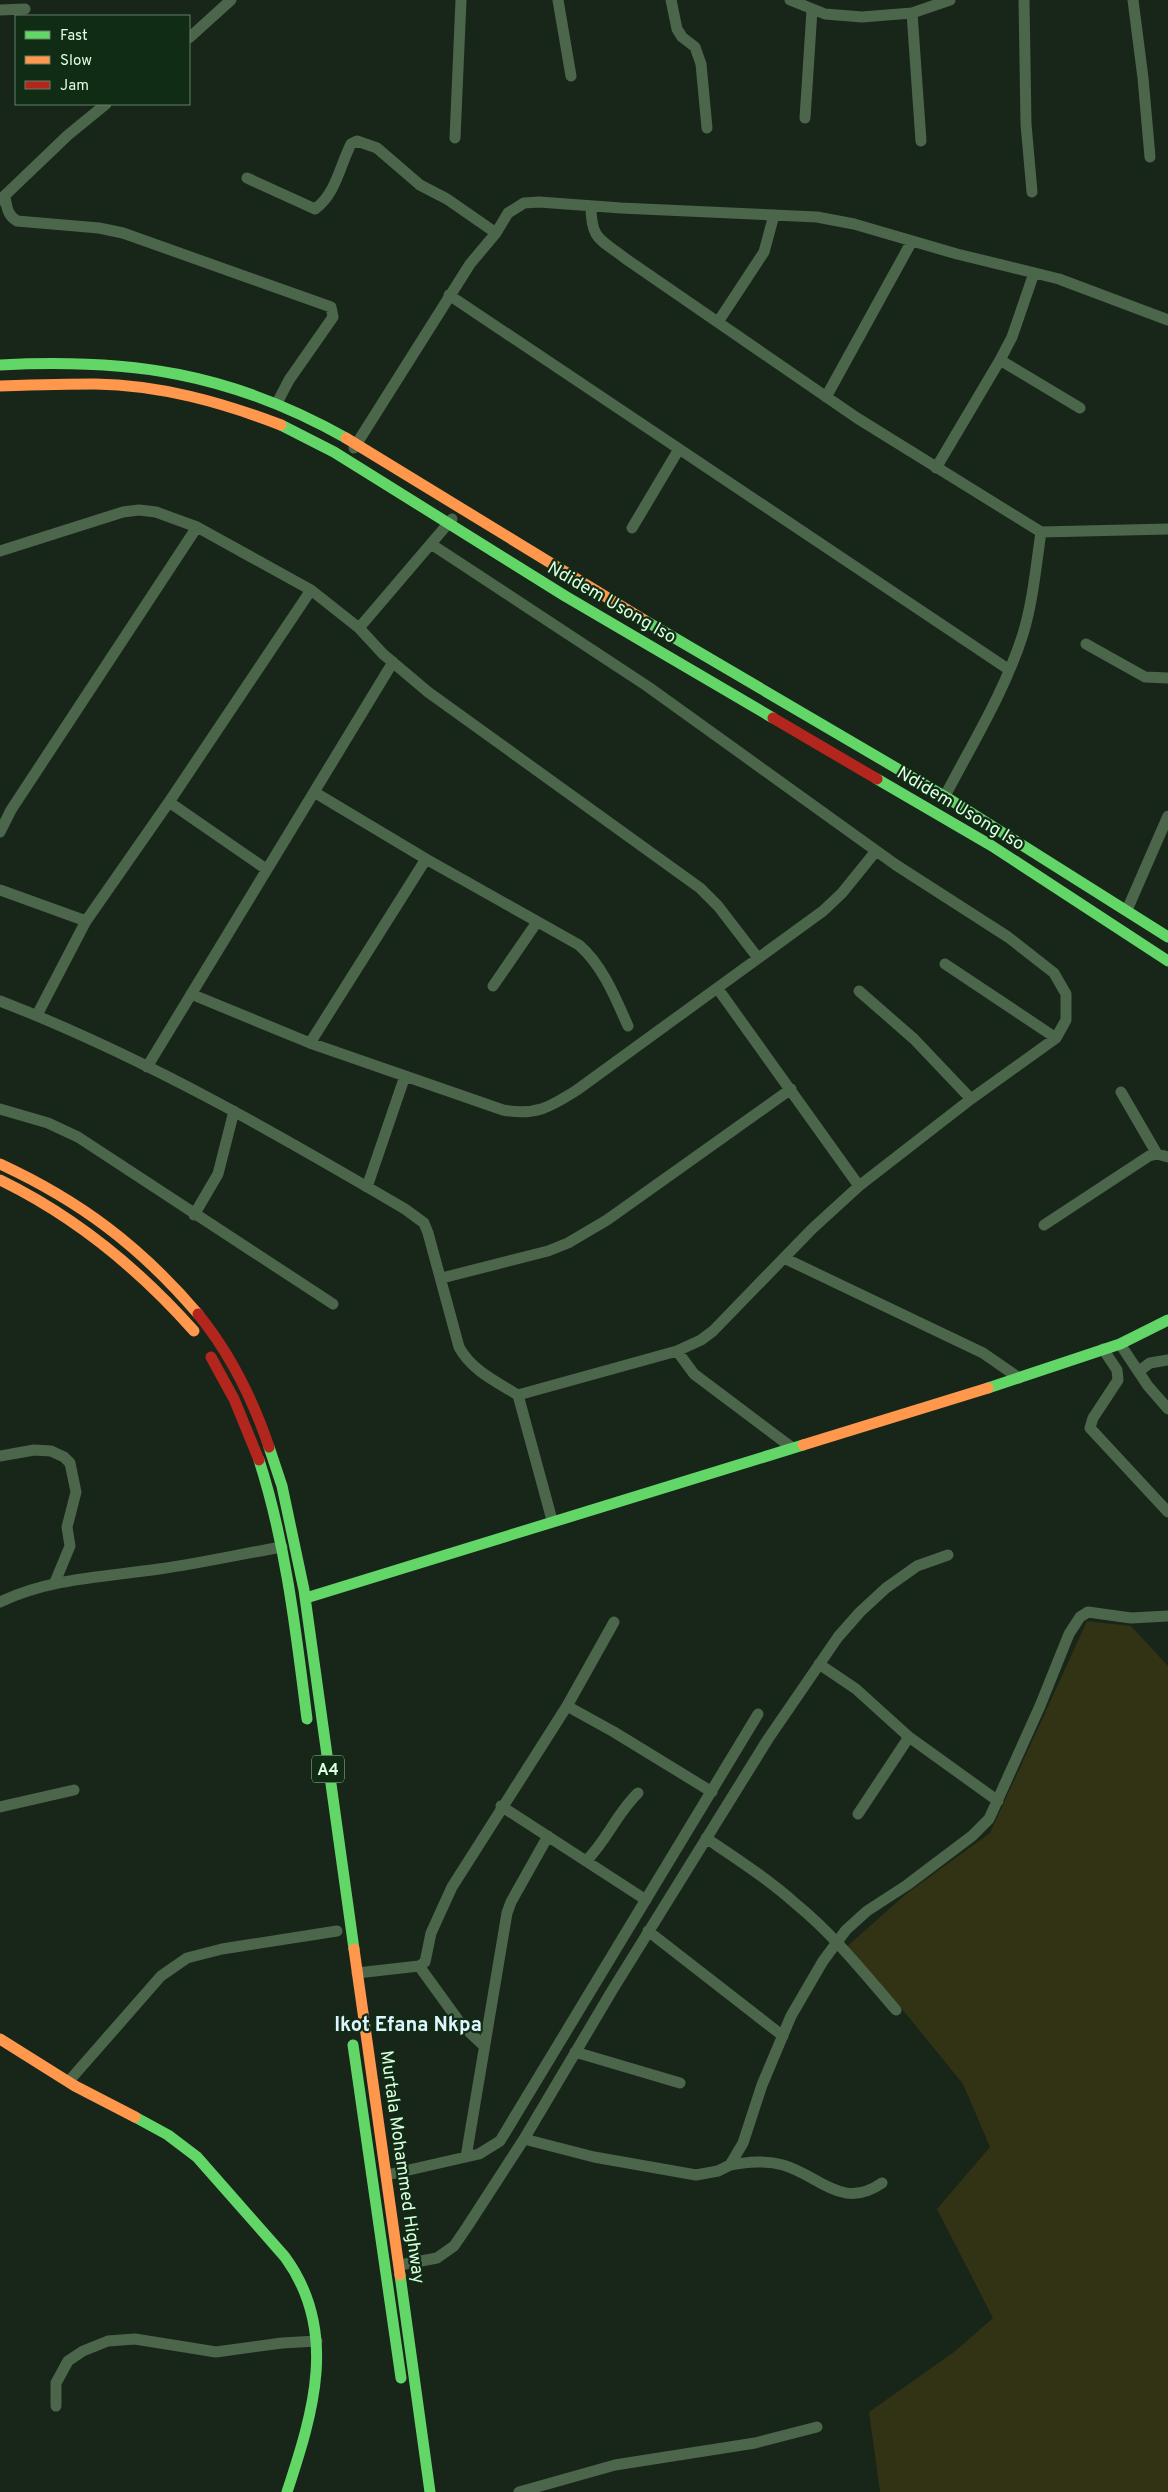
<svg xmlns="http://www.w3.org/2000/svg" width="1168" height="2492" font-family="Overpass,sans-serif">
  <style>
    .green { fill: #323214 }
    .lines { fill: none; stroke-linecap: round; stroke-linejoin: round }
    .street { stroke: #4c664c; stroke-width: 11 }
    .fast { stroke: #63d668; stroke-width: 11 }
    .slow { stroke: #ff974d; stroke-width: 11 }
    .jam { stroke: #b3261e; stroke-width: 11 }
    .labels { text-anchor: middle; stroke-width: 4.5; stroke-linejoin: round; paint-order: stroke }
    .shield { fill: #112c15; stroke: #9fc0a2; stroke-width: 1 }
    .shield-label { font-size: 16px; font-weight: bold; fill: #dcffdf }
    .street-label { font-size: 18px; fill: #dcffdf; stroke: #112c15 }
    .quarter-label { font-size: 20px; font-weight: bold; fill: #def4ff; stroke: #112c15 }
  </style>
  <rect width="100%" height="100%" fill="#172619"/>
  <path class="green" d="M1087,1621l44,5 37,40v826h-288l-11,-80 85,-60 39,-34 -56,-109 53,-62 -27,-63 -69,-85 -51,-49 63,-56 84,-61z"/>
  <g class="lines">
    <path class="street" d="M558,0l13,76
      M671,0l6,29 5,8 13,10 6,17 6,64
      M790,0l35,14 37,3 50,-4 38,-13
      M1024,0l2,124 6,68
      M1133,0l10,78 7,79
      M0,10l25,-1
      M912,13l9,128
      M189,38l42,-38
      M805,118l7,-108
      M455,138l6,-138
      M247,178l68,31c21,-15 25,-44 36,-65l6,-3 20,7 43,37 27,14 49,34
      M5,197c2,10 2,18 12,24l82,7 24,5 208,74 2,10 -44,63 -12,23
      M0,200l68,-65 38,-31
      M591,206c0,35 10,33 35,53l231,159 184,114 127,-3
      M449,295l559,374
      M718,322l46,-70 10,-37
      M1000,360l80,48
      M826,397l86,-156
      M354,448l116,-184 26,-31 12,-20 16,-10 15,-1 82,6 196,9 37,7 103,30 102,25 109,41
      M936,468l64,-108 12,-23 22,-64
      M632,528l47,-79
      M431,544l216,142 249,179 112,72 46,36 12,21v26l-10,18 -85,61 -112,87 -47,43 -99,102 -12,9 -24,11 -159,44
      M0,551l123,-39 16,-2 17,2 41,15 114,63 48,38 24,26 45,38 272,196 18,18 40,52
      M359,628l93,-109
      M1086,644l59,33 23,1
      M314,792l112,67 153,86c24,21 36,52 49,81
      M945,796c27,-52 60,-105 78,-162 10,-33 13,-68 18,-102
      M169,802l97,67
      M0,832l11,-22 186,-283
      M0,890l86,31
      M1127,910l41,-94
      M945,964l111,74
      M493,986l44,-64
      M718,989l141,197
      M859,991l55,48 57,60
      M191,994l119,49 193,67c33,6 47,-3 74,-20l246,-179 19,-18 34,-42
      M0,1001c142,55 274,131 405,208l19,14 4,10 31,114c12,23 38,35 59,48l34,125
      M37,1015l49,-94 83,-119 142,-212
      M310,1043l116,-184
      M147,1067l246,-405
      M1121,1092l36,62
      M0,1109l48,14 30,14 255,167
      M367,1187l38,-111
      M194,1215l24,-41 16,-63
      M1044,1225l105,-69 8,-2 11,3
      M784,1258l199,95 36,25
      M442,1278l106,-27 20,-8 39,-23 184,-131
      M1120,1344l28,42 20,23
      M1103,1349l14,21 1,10 -25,38 -3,10 78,84
      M677,1351l17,23 97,73
      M1139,1371l11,-8 18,-3
      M0,1456l34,-6 17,1 13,6 6,6 6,29 -9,35 3,19 -15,36
      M0,1602c51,-24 104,-25 159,-33 41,-6 82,-15 123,-22
      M819,1664l37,25 53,48 89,64
      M567,1706l47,26 98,60
      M501,1806l145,94
      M0,1807l74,-17
      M858,1814l51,-77
      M706,1838c31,21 62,41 90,66 38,31 68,69 100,106
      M586,1861c21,-21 31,-48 52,-68
      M648,1931l135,105
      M419,1966l42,58 23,22
      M357,1973l62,-7 6,-4 6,-29 21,-46 115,-181 47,-84
      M575,2052l105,31
      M69,2081l92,-105 26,-18 35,-9 115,-18
      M524,2139l70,18 102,18 22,-4 12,-6 13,-22 19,-58 29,-69 32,-55 23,-31 21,-19 40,-26 65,-49 17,-17 51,-113 29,-72 11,-17 8,-5 43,6 37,-2
      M466,2157l41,-244 4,-11 37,-66
      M730,2165c18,-3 35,-5 53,0 36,10 59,46 99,18
      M387,2175l92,-21 21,-13 258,-427
      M400,2265l37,-7 17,-12 13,-19 57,-88 89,-150 155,-250 70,-102 22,-25 26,-24 31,-22 31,-11
      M56,2406v-23l12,-22 15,-10 25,-10 27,-2 81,13 66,-9 35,-2
      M519,2492l96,-27 140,-22 62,-16"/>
    <path class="fast" d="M0,365c130,-7 231,8 346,73
      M281,425l53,27 231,144 208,122
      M644,620l305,179 219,138
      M877,779l115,67 176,115
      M988,1388l132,-44 48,-24
      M269,1447l13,39 22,104 50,359
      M259,1460c27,84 37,172 48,259
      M306,1598l497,-153
      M353,2045l48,333
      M135,2117l33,18 29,22 88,100c54,74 28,156 2,235
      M400,2275l30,217"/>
    <path class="slow" d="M0,386c32,-1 64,-2 95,-2 65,1 126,18 186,41
      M346,438l298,182
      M0,1164c80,37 140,82 198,150
      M0,1180c76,37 138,88 194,151
      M803,1445l185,-57
      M354,1949l46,326
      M0,2039l75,47 60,31"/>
    <path class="jam" d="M773,718l104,61
      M198,1314c31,38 55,86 71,133
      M211,1357l23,42 25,61"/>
  </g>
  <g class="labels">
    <rect class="shield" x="312" y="1755.5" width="32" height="27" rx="4"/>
    <g class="shield-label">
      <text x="328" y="1775">A4</text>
    </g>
    <g class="street-label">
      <text transform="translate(612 602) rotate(30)" y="6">Ndidem Usong Iso</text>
      <text transform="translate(961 808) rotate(31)" y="6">Ndidem Usong Iso</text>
      <text transform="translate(403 2167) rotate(82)" y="6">Murtala Mohammed Highway</text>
    </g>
    <g class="quarter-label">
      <text x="408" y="2031">Ikot Efana Nkpa</text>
    </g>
  </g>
  <rect x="15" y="15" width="175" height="90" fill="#112c15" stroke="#628066"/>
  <rect x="25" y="31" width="25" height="8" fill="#63d668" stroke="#628066"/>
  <text x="60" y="40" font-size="15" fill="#dcffdf">Fast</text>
  <rect x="25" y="56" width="25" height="8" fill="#ff974d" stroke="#628066"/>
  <text x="60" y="65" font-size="15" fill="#dcffdf">Slow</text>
  <rect x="25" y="81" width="25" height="8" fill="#b3261e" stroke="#628066"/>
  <text x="60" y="90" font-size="15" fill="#dcffdf">Jam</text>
</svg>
